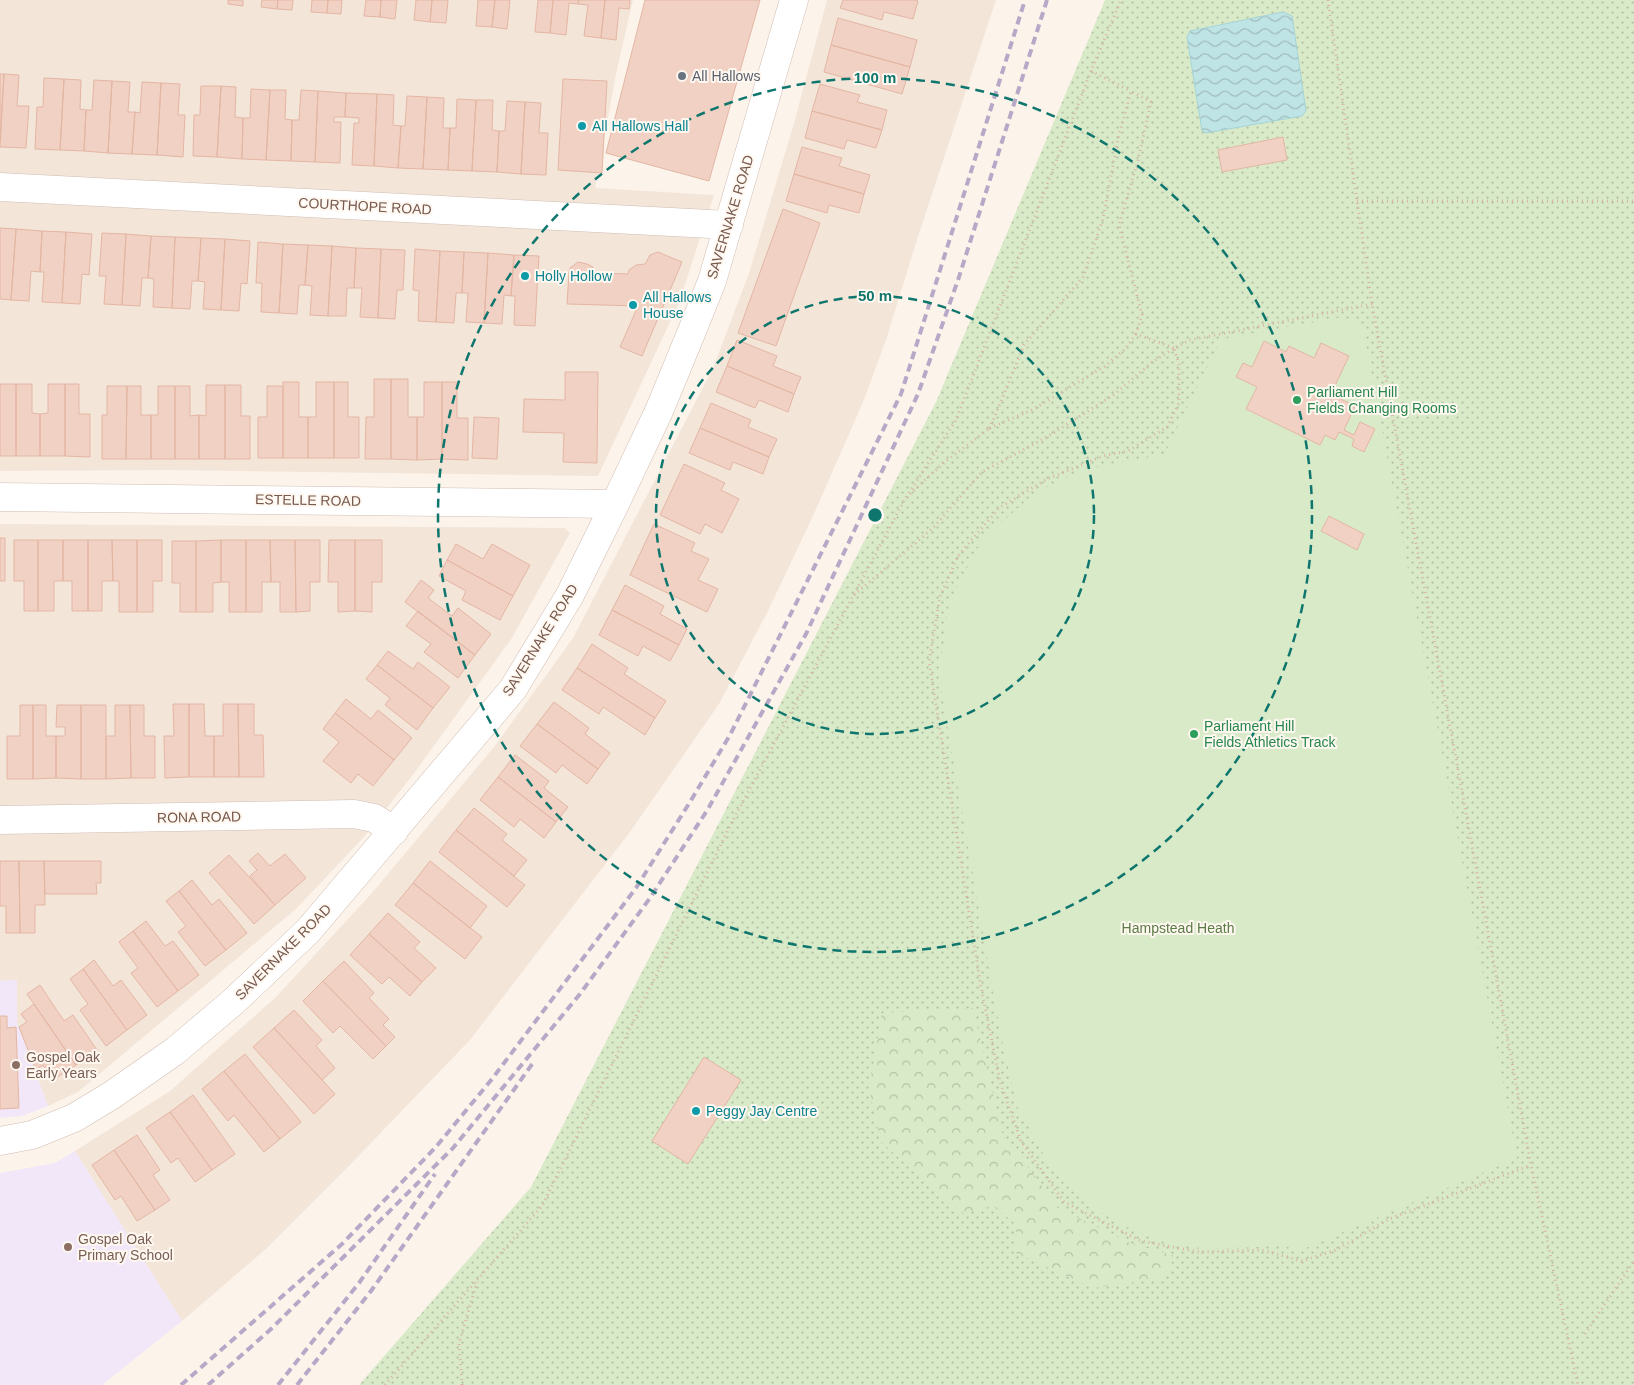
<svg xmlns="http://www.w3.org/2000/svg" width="1634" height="1385" font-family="Arial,sans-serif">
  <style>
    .residential { fill: #f4e5d9 }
    .education { fill: #f1e7f9 }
    .grass { fill: url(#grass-dots) }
    .forest { fill: url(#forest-crowns) }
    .garden { fill: #d9eac9 }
    .water { fill: url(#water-waves); stroke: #a5d4d7 }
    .building { fill: #f1d1c3; stroke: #e3b6a4 }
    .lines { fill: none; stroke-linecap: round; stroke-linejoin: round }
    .minor-casing { stroke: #d1bdb2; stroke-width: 29 }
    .path { stroke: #d7b4a5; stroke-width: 3; stroke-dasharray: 1 4; stroke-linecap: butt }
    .minor { stroke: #fff; stroke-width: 28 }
    .rail { stroke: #b6a8c7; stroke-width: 4; stroke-dasharray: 8 5; stroke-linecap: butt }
    .ring { fill: none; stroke: #0f766e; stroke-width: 2.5; stroke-dasharray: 9 6 }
    .worship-dot { fill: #6b7280; stroke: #fff8f1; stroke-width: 2 }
    .culture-dot { fill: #0f9aa8; stroke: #fff8f1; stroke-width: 2 }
    .leisure-dot { fill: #2e9e5b; stroke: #fff8f1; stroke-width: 2 }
    .education-dot { fill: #8d6e63; stroke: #fff8f1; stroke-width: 2 }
    .labels { text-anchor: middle; stroke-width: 4; stroke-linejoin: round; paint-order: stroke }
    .worship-label { font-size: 14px; fill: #5b616d; stroke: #fff8f1; text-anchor: start }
    .culture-label { font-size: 14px; fill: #0d838f; stroke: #fff8f1; text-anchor: start }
    .street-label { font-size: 14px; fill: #77594e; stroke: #fff8f1 }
    .leisure-label { font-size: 14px; fill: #27864d; stroke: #fff8f1; text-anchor: start }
    .park-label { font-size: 14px; fill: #5b7c46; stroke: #fff8f1 }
    .education-label { font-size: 14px; fill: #785e54; stroke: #fff8f1; text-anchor: start }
    .centre { fill: #0f766e; stroke: #fff8f1; stroke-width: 2.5 }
    .ring-label { font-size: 15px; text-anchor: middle; font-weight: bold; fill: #0f766e; stroke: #fff8f1; stroke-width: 4; stroke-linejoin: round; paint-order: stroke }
  </style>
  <defs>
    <pattern id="grass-dots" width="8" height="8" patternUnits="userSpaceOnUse" patternTransform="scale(1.25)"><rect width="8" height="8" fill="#d9eac9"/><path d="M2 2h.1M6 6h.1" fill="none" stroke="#b5c1a5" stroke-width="1.8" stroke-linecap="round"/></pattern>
    <pattern id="forest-crowns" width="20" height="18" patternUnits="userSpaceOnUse" patternTransform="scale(1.25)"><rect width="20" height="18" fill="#d9eac9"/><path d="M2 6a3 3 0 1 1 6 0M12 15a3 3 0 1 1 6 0" fill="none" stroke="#b5c1a5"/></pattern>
    <pattern id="water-waves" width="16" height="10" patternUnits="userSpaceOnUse" patternTransform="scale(1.25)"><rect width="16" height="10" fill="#bfe4e6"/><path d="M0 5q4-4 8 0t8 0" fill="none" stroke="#a0bcbd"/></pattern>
  </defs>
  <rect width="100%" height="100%" fill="#fcf4eb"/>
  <path class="residential" d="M0,0h633l-17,74 -21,114 119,7 -35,108 -81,173 -428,-6 -170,1z
    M827,0h169l-81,246 -29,94 -22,60 -51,116 -45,95 -49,93 -89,128 -160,208 -126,131 -77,77 -85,73 -107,-170 95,-60 105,-93 96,-104 123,-147 79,-109 140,-270 36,-95 45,-150z
    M0,524l565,4 5,5 -58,105 -100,138 -48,61 -68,72 -218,183 -30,14 -31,-83v-43l-17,1z"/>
  <path class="education" d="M17,980v43l31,83 -26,10 -22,2v-137z
    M75,1151l107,170 -80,64h-102v-212l55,-10z"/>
  <path class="grass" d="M1105,0h529v1385h-1275l172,-198 405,-785z"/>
  <path class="forest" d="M973,1008l29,124 56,76 72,35 45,13 -11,22 -71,10 -77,-35v-29l-23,-18 -31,7 -81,-71 -12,-53 13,-76z"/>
  <path class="garden" d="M1343,317l20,9 154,832 -216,92 -32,-7 -11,4 -51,2 -41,-6 -42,-17 -39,-23 -21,-20 -18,-24 -29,-53 -17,-74 -61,-355 10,-75 33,-62 53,-47 43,-21 41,-10 45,-7 57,-116z"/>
  <path class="water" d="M1283,12l9,4 14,95 -4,5 -96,17 -4,-2 -15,-94 3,-6z"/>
  <path class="building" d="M228,0h15v6l-15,-2z
    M262,0h16l-1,9 -16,-2z
    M278,0h15l-1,10 -15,-1z
    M312,0h16l-1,13 -16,-1z
    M328,0h14l-1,14 -14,-1z
    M366,0h15l-1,17 -16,-1z
    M381,0h16l-2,19 -15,-2z
    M416,0h16l-2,22 -16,-2z
    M432,0h16l-2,23 -16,-1z
    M478,0h17l-3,27 -16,-1z
    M495,0h15l-3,29 -15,-2z
    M538,0h15l-3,33 -15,-1z
    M553,0h26l-1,4 -9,-1 -3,32 -16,-2z
    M579,0h26l-4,38 -17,-2 4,-31 -10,-1z
    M605,0h25l-1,9 -10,-1 -3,32 -15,-2z
    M645,0h115l-51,181 -103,-28z
    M843,0h72l3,1 -5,18 -29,-7 -2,8 -42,-12z
    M838,18l79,22 -7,27 -79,-22z
    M831,45l79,22 -8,27 -78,-22z
    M0,74h4l-4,68z
    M4,74l15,1 -2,31h12l-3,42 -26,-1z
    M44,78l20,1 -4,71 -25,-1 2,-42h6z
    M64,79l17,1 -1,29 6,1 -2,41 -24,-1z
    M563,79l44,2 -5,92 -44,-3z
    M94,80l18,1 -4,72 -24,-2 2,-41h6z
    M112,81l18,1 -2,30h7l-3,42 -24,-1z
    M142,82l19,1 -4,72 -25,-1 3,-42 5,1z
    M161,83l19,1 -2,31h7l-2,42 -26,-2z
    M820,84l40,11 -3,7 30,8 -5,20 -70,-19z
    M201,86h20l-4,71 -24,-1 1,-41h6z
    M221,86l15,1 -1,30 8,1 -1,41 -25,-2z
    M251,89l19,1 -4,70 -24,-1 1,-41h7z
    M270,90h16l-1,29 7,1 -1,41 -25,-1z
    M301,90l17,1 -3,71 -24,-1 1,-41h7z
    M318,91l28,2 -1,24h-11v5h7l-1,41 -25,-1z
    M346,93l31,1 -3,72 -22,-1 2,-42h5v-5l-14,-1z
    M377,94l17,1 -1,30 8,1 -3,42 -24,-2z
    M407,96l20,1 -4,72 -25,-1 3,-42h4z
    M427,97l17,1 -1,30h7l-2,42 -25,-1z
    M457,99l19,1 -4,71 -24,-1 2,-42h6z
    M476,100h17l-1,30 7,1 -2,41 -25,-1z
    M507,101l18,1 -4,72 -24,-2 2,-41h6z
    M525,102l16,1 -2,30h9l-2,42 -25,-1z
    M812,111l70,19 -6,18 -29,-8 -3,9 -39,-11z
    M1283,137l4,23 -65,12 -4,-22z
    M802,147l40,11 -3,8 31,9 -6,19 -70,-20z
    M794,174l70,20 -5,19 -30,-8 -2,8 -41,-12z
    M783,209l37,14 -44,123 -38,-13z
    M0,228l16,1 -5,71 -11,-1z
    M16,229l26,2 -2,41 -9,-1 -2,30 -18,-1z
    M42,231l24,1 -4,71 -20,-1 2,-30h-4z
    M66,232l26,2 -3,41 -7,-1 -2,30 -18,-1z
    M102,233l24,1 -4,71 -18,-1 2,-28h-7z
    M126,234l25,2 -3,42h-6l-2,28 -18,-1z
    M151,236l24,1 -3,71 -19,-1 1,-28 -6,-1z
    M175,237l26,1 -3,43h-6l-2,28 -18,-1z
    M201,238l24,1 -4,71 -18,-1 2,-27 -7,-1z
    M225,239l25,2 -3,43 -6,-1 -2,28 -18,-1z
    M258,242l25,2 -4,69 -18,-1 1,-29h-6z
    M283,244l25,1 -3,40h-6l-2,29 -18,-1z
    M308,245l24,1 -4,70 -18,-1 2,-29 -7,-1z
    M332,246l24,2 -2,40h-7l-1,28h-18z
    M356,248l25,1 -3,69 -18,-1 2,-29h-8z
    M381,249l24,1 -2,40h-6l-2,29 -17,-1z
    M415,249l25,2 -4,71 -18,-1 1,-30 -6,-1z
    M440,251l24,1 -2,41h-6l-2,30 -18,-1z
    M464,252l24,1 -4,70 -18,-1 2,-29h-6z
    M658,252l24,10 -40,94 -22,-9 18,-41 -71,-2 2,-32 1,-4 8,-6 9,2 6,3v6l35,1 1,-4 7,-5 9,-1 5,-9z
    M488,253l26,2 -3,41 -7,-1 -2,29 -18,-1z
    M514,255l25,1 -4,70 -21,-1 1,-29h-4z
    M737,340l40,16 -4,10 28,11 -7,17 -67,-28z
    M1264,341l22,11 3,-6 25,12 7,-15 28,13 -18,38 24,12 -11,24 10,5 6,-13 15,7 -11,23 -12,-6 2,-7 -15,-7 -4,8 -10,-5 -5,10 -74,-36 11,-22 -21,-10 7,-14 9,4z
    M727,366l67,28 -6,18 -29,-12 -4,8 -39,-16z
    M565,372h33l-1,91 -34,-1 1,-29 -41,-1 1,-33 41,1z
    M374,379h17v80h-26l1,-42h8z
    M391,379h17v38h9v43l-26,-1z
    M283,382h16v35h9v41h-25z
    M316,382h18v76h-26v-41h8z
    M334,382h14v35h11v41h-25z
    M424,382h18v77l-25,1v-43h7z
    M442,382h15v36h11v42l-26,-1z
    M0,384h16v72h-16z
    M16,384h16v29l8,1v42h-24z
    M48,384h17v72h-25v-42l8,-1z
    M65,384h14v30h11v43l-25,-1z
    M206,385h19v74h-26v-44l7,1z
    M225,385h16v31h9v43h-25z
    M107,386h20l-1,73h-24v-44h5z
    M127,386h14v29h10v44h-25z
    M158,386h17v73h-24v-44h7z
    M175,386h15v30l9,-1v44h-24z
    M267,386h16v72h-25v-41h9z
    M711,403l40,17 -3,7 29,12 -8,18 -69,-29z
    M474,417l25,1 -2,41 -25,-1z
    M700,428l69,29 -6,17 -30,-12 -3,8 -41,-17z
    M684,464l41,19 -4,7 18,9 -17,34 -17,-9 -5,10 -40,-19z
    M1329,516l35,18 -7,16 -36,-19z
    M654,524l41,19 -4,8 18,8 -11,21 20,9 -11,23 -77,-37z
    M0,538h5v43h-5z
    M14,540h24v71h-14v-30h-10z
    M38,540h25v41h-9v30h-16z
    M63,540h25v71h-16v-30h-9z
    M88,540h24l1,41h-11v30h-14z
    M112,540h25v72h-18v-31h-6z
    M137,540h25v41h-9v31h-16z
    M221,540v42l-8,1v29h-17v-71z
    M221,540h25v72h-17v-30h-8z
    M246,540h24l1,42h-9v30h-16z
    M270,540h25l1,72h-16v-30h-9z
    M295,540h25v42h-10v29l-14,1z
    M329,540h26v71l-17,1v-30h-10z
    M355,540h27v42h-10v30l-17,-1z
    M172,541h24v71h-16v-29h-8z
    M456,544l27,15 9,-15 38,21 -17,31 -66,-36z
    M447,560l66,36 -13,24 -38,-20 4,-9 -27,-15z
    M421,580l13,10 -6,8 24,18 6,-8 33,26 -16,21 -70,-53z
    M625,585l39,21 -4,8 27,15 -8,16 -67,-35z
    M612,610l67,35 -9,16 -27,-15 -5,10 -39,-21z
    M418,611l57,44 -17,23 -34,-26 7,-8 -25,-18z
    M592,644l36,24 -4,6 42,27 -11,17 -78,-50z
    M388,651l25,18 5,-7 32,25 -17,21 -56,-43z
    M377,665l56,43 -16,22 -32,-25 5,-7 -24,-19z
    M577,668l78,50 -10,17 -42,-28 -4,7 -37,-24z
    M346,699l25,20 7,-9 34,28 -18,22 -59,-47z
    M554,702l35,26 -4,6 25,19 -12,16 -61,-45z
    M173,704h16v73l-24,1 -1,-42h10z
    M189,704h15l1,32h9v41h-25z
    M223,704h15l1,73h-25v-41h9z
    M238,704h16v31h9l1,42h-25z
    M20,705h13v74h-26v-43h13z
    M33,705h13v31h10v42l-23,1z
    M57,705h24v74l-25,-1v-42h9v-9h-9z
    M81,705h25v74h-25z
    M115,705h15l1,73 -25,1v-43h9z
    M130,705h14v31h11v42h-24z
    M335,713l59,47 -21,26 -15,-12 -7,9 -28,-22 16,-19 -16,-13z
    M537,724l61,45 -11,15 -25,-19 -6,8 -36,-27z
    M515,755l34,26 -5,7 24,19 -12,15 -58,-45z
    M498,777l58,45 -12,16 -24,-19 -6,8 -34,-27z
    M474,808l33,26 -5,6 25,20 -13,16 -58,-46z
    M456,830l69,55 -18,22 -68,-55z
    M258,853l12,13 15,-12 21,24 -31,27 -25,-29 7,-6 -8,-9z
    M229,855l46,50 -21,19 -45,-51z
    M0,861h19l1,72h-14v-27h-6z
    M19,861h25l1,44h-10v28h-15z
    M44,861h57v22h-5l1,11h-52z
    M430,861l57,45 -17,22 -57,-45z
    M192,880l20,25 7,-6 28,34 -21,17 -47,-59z
    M413,883l69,54 -17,22 -70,-54z
    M179,891l47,59 -21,16 -27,-34 8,-6 -20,-25z
    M388,913l32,29 -6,6 22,20 -14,14 -53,-48z
    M146,921l19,25 8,-5 26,34 -21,16 -45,-60z
    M133,931l45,60 -21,16 -26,-34 7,-5 -19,-26z
    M369,934l53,48 -12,14 -21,-19 -7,7 -32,-29z
    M94,960l19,26 8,-6 26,35 -20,15 -44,-61z
    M344,961l30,32 -5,5 20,21 -6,6 12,12 -9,9 -63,-65z
    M83,969l44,61 -21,16 -26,-36 8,-6 -18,-25z
    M323,981l63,65 -13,13 -33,-33 -7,7 -30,-32z
    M40,985l24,36 9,-6 24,35 -21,15 -49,-71z
    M34,1004l42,61 -23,15 -10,-15 -7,5 -17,-43 8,-5 -6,-8z
    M294,1010l28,30 -6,6 19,22 -13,12 -48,-52z
    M0,1016h7v12l9,-1 3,81 -19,1z
    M274,1028l61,66 -21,20 -61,-67z
    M245,1054l56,68 -21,17 -56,-68z
    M704,1057l37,23 -53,84 -36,-23z
    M224,1071l56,68 -16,13 -30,-37 -6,6 -26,-32z
    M193,1095l42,59 -23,16 -42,-58z
    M170,1112l42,58 -17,12 -17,-24 -7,5 -25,-35z
    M137,1135l23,35 -7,5 17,25 -15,10 -41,-60z
    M114,1150l41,60 -18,11 -16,-25 -6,4 -23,-35z"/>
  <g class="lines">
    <g class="minor-casing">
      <path id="minor" d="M0,187l729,38
        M0,497l615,7
        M0,820l354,-6 20,4 20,13
        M0,1141l32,-6 42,-17 38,-23 63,-44 58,-49 75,-71 205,-242 57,-94 45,-91 44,-93 33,-80 20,-50 82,-281"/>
    </g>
    <path class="path" d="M1328,0l44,304 159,861 47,220
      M1091,71l40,20
      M1357,201h277
      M1372,304l-182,36 -16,8 5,16v39l-12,24 -39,24 -25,5 -56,23 -48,29 -41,48 -18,41 -11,64 51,320 20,101 21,59 43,61 77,39 58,11 63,-2 40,11 34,-11 53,-31 142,-54
      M1136,334l-11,15 -20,17 -73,44 -42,18 34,-83 59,-68 20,-58 15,-80 13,-48 20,11 -13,58 -19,65 23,90 -6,19 38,14
      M910,494l36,-33 44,-33
      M854,595l79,-67 49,-56 65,-35 68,-43 36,-31 22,-14
      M1585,1334l49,-73
      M385,1385l157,-179 189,-382 174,-325 51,-79 135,-349 30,-71
      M462,1385l-3,-42 18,-61"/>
    <use href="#minor" class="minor"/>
    <path class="rail" d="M181,1385l161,-141 93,-96 57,-69 144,-191 54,-86 40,-67 171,-341 124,-394
      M208,1385l63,-56 182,-181 127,-154 70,-96 58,-89 98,-175 112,-240 41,-117 88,-277
      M278,1385l81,-102 76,-109
      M297,1385l74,-94 164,-231"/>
  </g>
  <g class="ring">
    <circle cx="875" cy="515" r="219"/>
    <circle cx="875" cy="515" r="437"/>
  </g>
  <circle class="worship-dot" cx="682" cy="76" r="5"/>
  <g class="culture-dot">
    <circle cx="582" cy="126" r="5"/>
    <circle cx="525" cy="276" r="5"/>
    <circle cx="633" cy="305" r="5"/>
    <circle cx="696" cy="1111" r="5"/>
  </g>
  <g class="leisure-dot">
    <circle cx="1297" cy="400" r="5"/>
    <circle cx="1194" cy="734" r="5"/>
  </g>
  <g class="education-dot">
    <circle cx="16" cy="1065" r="5"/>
    <circle cx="68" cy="1247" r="5"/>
  </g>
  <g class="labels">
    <g class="worship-label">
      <text x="692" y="81">All Hallows</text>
    </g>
    <g class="culture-label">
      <text x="592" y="131">All Hallows Hall</text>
      <text x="535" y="281">Holly Hollow</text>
      <text x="643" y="302">All Hallows<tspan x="643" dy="16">House</tspan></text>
      <text x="706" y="1116">Peggy Jay Centre</text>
    </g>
    <g class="street-label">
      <text transform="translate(365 206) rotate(3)" y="5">COURTHOPE ROAD</text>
      <text transform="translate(730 217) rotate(-73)" y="5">SAVERNAKE ROAD</text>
      <text transform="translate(308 500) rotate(1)" y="5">ESTELLE ROAD</text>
      <text transform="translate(540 640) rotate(-58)" y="5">SAVERNAKE ROAD</text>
      <text transform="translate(199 817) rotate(-1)" y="5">RONA ROAD</text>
      <text transform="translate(283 952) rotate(-45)" y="5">SAVERNAKE ROAD</text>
    </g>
    <g class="leisure-label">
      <text x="1307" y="397">Parliament Hill<tspan x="1307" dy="16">Fields Changing Rooms</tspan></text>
      <text x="1204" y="731">Parliament Hill<tspan x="1204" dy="16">Fields Athletics Track</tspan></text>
    </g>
    <g class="park-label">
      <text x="1178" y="933">Hampstead Heath</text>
    </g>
    <g class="education-label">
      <text x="26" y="1062">Gospel Oak<tspan x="26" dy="16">Early Years</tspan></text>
      <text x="78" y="1244">Gospel Oak<tspan x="78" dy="16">Primary School</tspan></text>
    </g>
  </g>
  <circle cx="875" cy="515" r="8" class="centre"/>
  <g class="ring-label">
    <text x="875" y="83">100 m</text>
    <text x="875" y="301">50 m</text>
  </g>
</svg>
